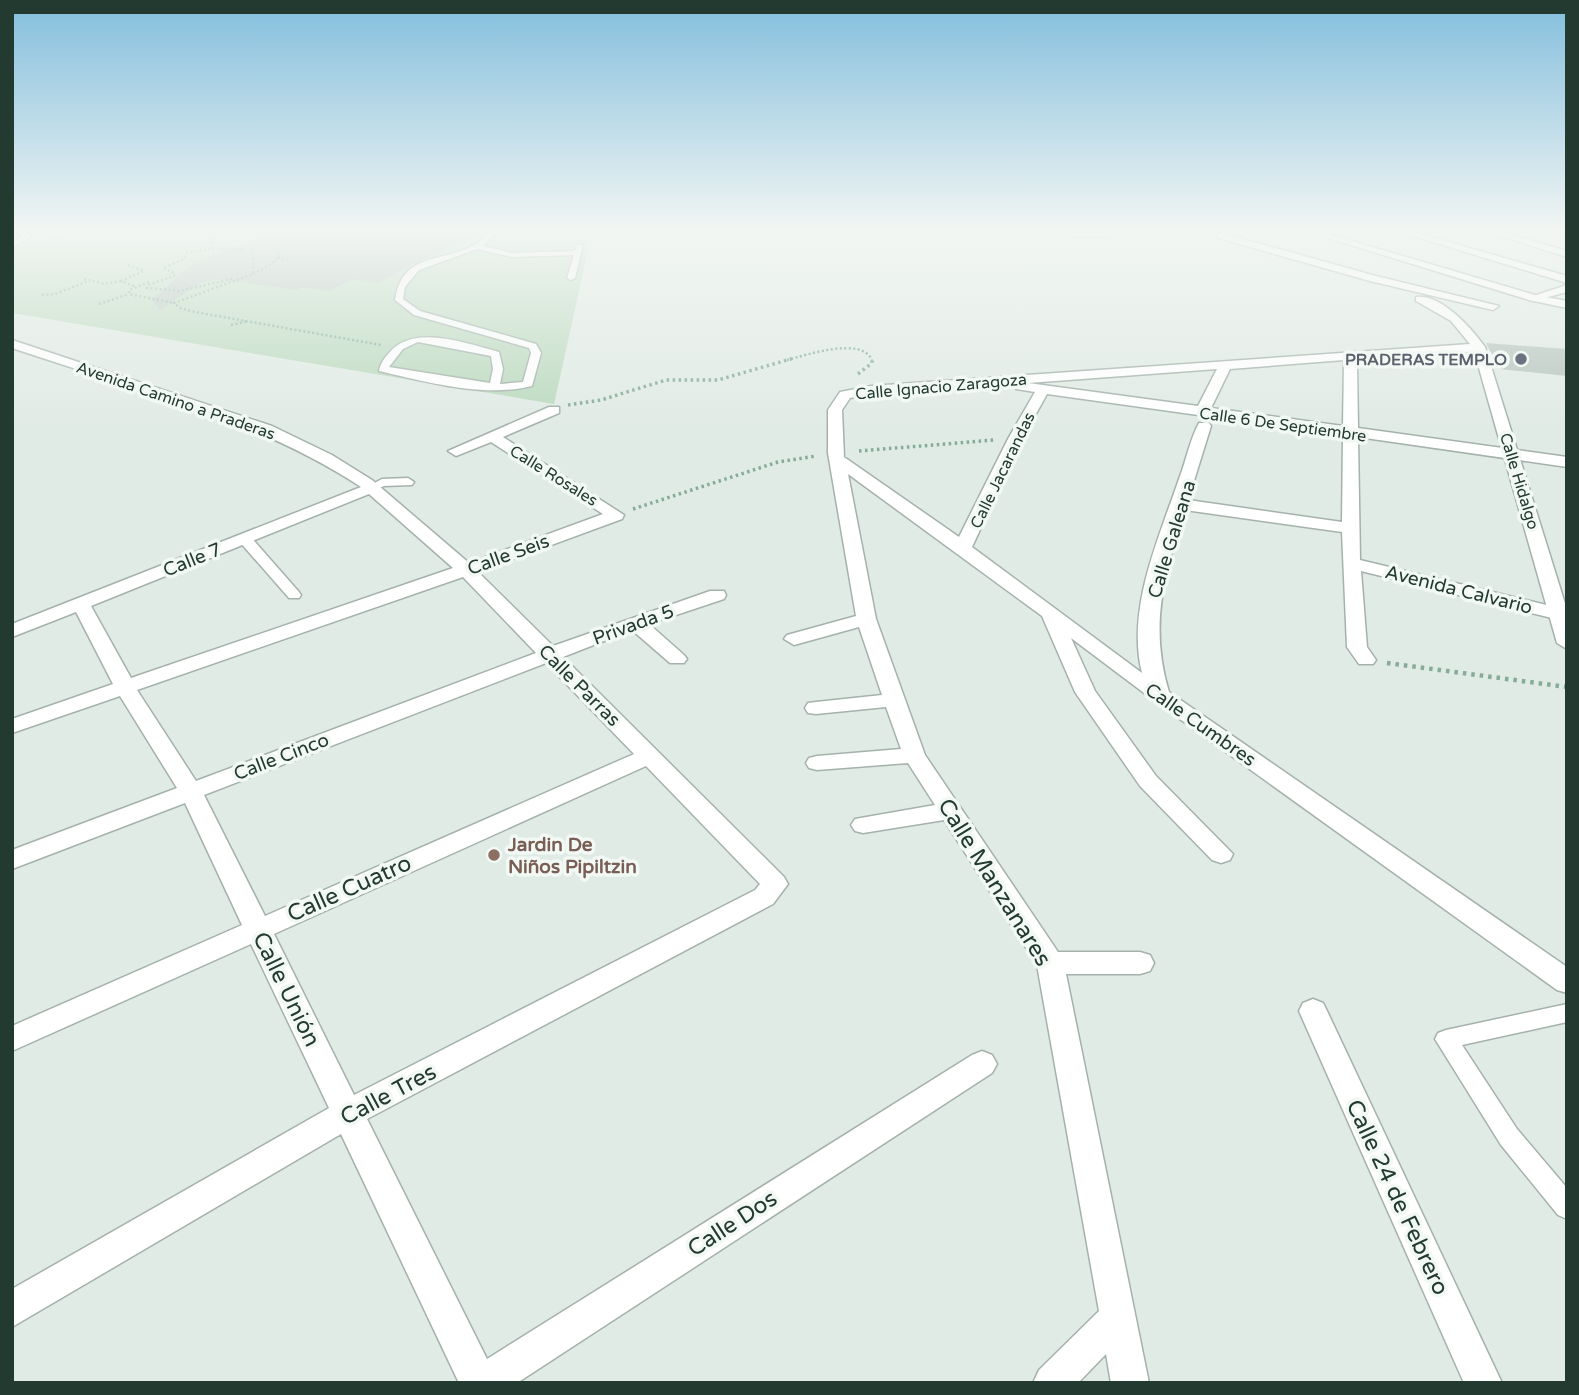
<svg xmlns="http://www.w3.org/2000/svg" width="1579" height="1395" font-family="'Varela Round',sans-serif">
  <style>
    .green { fill: #bcdabf }
    .building { fill: #b7c5be }
    .lines { fill: none; stroke-linecap: round; stroke-linejoin: round }
    .service-casing { stroke: #a4b2ab; stroke-width: 3 }
    .pedestrian-casing { stroke: #a4b2ab; stroke-width: 3 }
    .minor-casing { stroke: #a4b2ab; stroke-width: 3 }
    .tertiary-casing { stroke: #a4b2ab; stroke-width: 3 }
    .path-far2 { stroke: #84ac99; stroke-width: 2.5; stroke-dasharray: 2 2.5; stroke-linecap: butt }
    .path-far1 { stroke: #84ac99; stroke-width: 3.5; stroke-dasharray: 2.5 3.5; stroke-linecap: butt }
    .path { stroke: #84ac99; stroke-width: 4.5; stroke-dasharray: 3.5 5; stroke-linecap: butt }
    .service { fill: #fff; fill-rule: evenodd }
    .pedestrian { fill: #fff; fill-rule: evenodd }
    .minor { fill: #fff; fill-rule: evenodd }
    .tertiary { fill: #fff; fill-rule: evenodd }
    .worship-dot { fill: #6b7280; stroke: #f2f8f4; stroke-width: 2.5 }
    .education-dot { fill: #8d6e63; stroke: #f2f8f4; stroke-width: 2.5 }
    .labels { text-anchor: middle; stroke-width: 7; stroke-linejoin: round; paint-order: stroke }
    .far-worship-label { font-size: 16px; font-weight: bold; fill: #5b616d; stroke: #f2f8f4; text-anchor: end }
    .far-street-label { font-size: 16px; fill: #233a30; stroke: #f2f8f4 }
    .street-label { font-size: 19px; fill: #233a30; stroke: #f2f8f4 }
    .education-label { font-size: 19px; font-weight: bold; fill: #785e54; stroke: #f2f8f4; text-anchor: start }
    .near-street-label { font-size: 23px; fill: #233a30; stroke: #f2f8f4 }
  </style>
  <rect width="100%" height="100%" fill="#e1ebe5"/>
  <path class="green" d="M71,232h515l5,5 -37,167 -542,-91v-65z"/>
  <path class="building" d="M276,232h31l55,6 17,-3 3,-3h103l-71,31 -35,20 -26,-4 -24,12 -27,-4 -6,3 -76,-11 -20,4 -40,27 -8,-10 42,-38z
    M1486,343l81,6v27l-68,-7z"/>
  <g class="lines">
    <g class="service-casing">
      <path id="service" d="M16,232h8l7,5 -19,10v-5l10,-5z
        M488,232h8l-13,14 29,7 63,-2 2,-6h6l-8,33 -4,2 -4,-2 7,-23 -62,2 -35,-8 -58,21 -14,17 -2,12 17,12 116,33 5,9 -9,33c-48,12 -106,-4 -153,-15 1,-6 5,-13 10,-18 25,-30 78,-9 110,-1l4,17 -3,15 23,-2 8,-29 -2,-5 -115,-33 -19,-15c7,-49 50,-37 81,-56 5,-3 8,-8 12,-12zM418,342l73,14 2,13 -3,14 -101,-16 14,-18z
        M408,478l6,4 -2,3 -28,1 -13,6 -6,-4 17,-9z
        M244,534l5,1 50,57 2,3 -2,3h-10l-50,-57 -1,-3z
        M1567,1004v18l-105,23 55,84 50,59v31l-9,-4 -57,-70 -66,-106 3,-6 8,-3z"/>
    </g>
    <g class="pedestrian-casing">
      <path id="pedestrian" d="M1567,285v7l-34,9 -6,-3z"/>
    </g>
    <g class="minor-casing">
      <path id="minor" d="M1060,232h69l-5,3 -44,2z
        M1400,232h14l153,44v7z
        M1488,232h14l65,19v6z
        M1222,233l154,43 123,30 -6,4 -123,-29 -152,-43v-4z
        M1325,233l210,62 32,6v7l-38,-8 -204,-63z
        M1416,297c25,-4 56,32 69,50l-6,4 -122,9 1,68 209,29v10l-209,-30 2,123 207,50v8l-7,2 -199,-49 6,76 9,13 -3,4h-14l-12,-17 -5,-115 -157,-22c-21,64 -36,116 -16,182l398,275v26l-10,-3 -405,-291 -81,-61 24,53 61,85 77,78 -3,6 -9,3 -9,-3 -72,-74 -65,-94 -33,-76 -194,-142 28,145 49,136 133,197h82l10,3 4,8 -4,8 -10,3h-74l83,409h-38l-5,-29 -28,29h-45l6,-13 60,-59 -62,-346 -93,-145 -81,13 -8,-2 -4,-6 4,-6 80,-14 -27,-42 -91,7 -8,-2 -3,-5 3,-5 8,-2 84,-7 -15,-42 -70,7 -8,-1 -3,-5 3,-5 8,-1 66,-7 -23,-68 -65,18 -10,-6 3,-4 69,-19 -28,-163v-43l12,-18 31,-6 599,-42 -19,-23 -35,-20zM1344,360l-1,66 -132,-18 19,-39zM1217,369l-19,37 -170,-23zM1016,384v5l19,3 -27,47 -49,98 -115,-80 -2,-47 8,-12 21,-4zM1047,394l296,41 -1,87 -154,-22 23,-74 -2,-3h-10c-9,16 -13,38 -20,56 -20,59 -53,130 -37,194l-170,-126 50,-108z
        M12,340l260,86 60,29 40,25 97,83 134,-49 -112,-72 -35,14 -8,-5 101,-44h10v6l-56,24 121,78 -2,4 -144,53 75,74 157,-55h14l2,4 -2,4 -75,25 35,31 3,4 -3,4h-14l-38,-33 -69,27 221,220 4,7 -15,20 -406,215 120,240 485,-304 10,-4 10,4 5,9 -5,9 -475,310h-58l-118,-249 -329,193v-38l317,-181 -78,-164 -239,107v-25l230,-101 -57,-122 -173,66v-19l165,-62 -57,-92 -108,37v-14l101,-35 -37,-72 -64,25v-13l349,-137c-105,-69 -231,-99 -349,-139zM369,494l84,74 -322,110 -40,-72zM463,577l73,76 -340,128 -59,-91zM546,663l88,91 -369,162 -61,-121zM646,766l114,118 -5,6 -401,205 -80,-161z
        M1313,999l10,4 4,8 175,372h-38l-165,-372 4,-8z"/>
    </g>
    <g class="tertiary-casing">
      <path id="tertiary" d="M1479,343l6,4 82,263v39l-10,-6 -84,-296z"/>
    </g>
    <path class="path-far2" d="M331,232l23,1 -4,4
      M210,248l8,-16
      M253,253v21l-79,29 6,5 15,4 186,33
      M278,258l13,2
      M128,265l16,6 -23,10 13,5
      M253,274l17,-9 11,-11
      M84,279l21,5 16,-3
      M232,279l-52,12 -33,-3 1,-3 26,-9 1,-3 -12,-5 21,-9 3,-6 22,-4h34
      M149,282l-20,8v4l45,9
      M42,295l13,-1 34,-13
      M99,304l30,-10
      M231,325l17,-4
      M787,360c20,-5 74,-24 85,0"/>
    <path class="path-far1" d="M858,374l14,-11v-5
      M568,405l33,-5 65,-20h52l76,-22
      M859,451l135,-11
      M633,509l145,-47 38,-6"/>
    <path class="path" d="M1387,663l180,24"/>
    <use href="#service" class="service"/>
    <use href="#pedestrian" class="pedestrian"/>
    <use href="#minor" class="minor"/>
    <use href="#tertiary" class="tertiary"/>
  </g>
  <linearGradient id="sky" x2="0" y2="1"><stop stop-color="#83bedd"/><stop offset="0.54" stop-color="#f2f6f3"/><stop offset="1" stop-color="#f2f6f3" stop-opacity="0"/></linearGradient>
  <rect width="1579" height="427" fill="url(#sky)"/>
  <circle class="worship-dot" cx="1521" cy="359" r="7"/>
  <circle class="education-dot" cx="494" cy="855" r="7"/>
  <g class="labels">
    <g class="far-worship-label">
      <text x="1507" y="365">PRADERAS TEMPLO</text>
    </g>
    <g class="far-street-label">
      <text transform="translate(941 386) rotate(-5)" y="6">Calle Ignacio Zaragoza</text>
      <text transform="translate(176 400) rotate(19)" y="6">Avenida Camino a Praderas</text>
      <text transform="translate(1283 424) rotate(8)" y="6">Calle 6 De Septiembre</text>
      <text transform="translate(1002 470) rotate(-64)" y="6">Calle Jacarandas</text>
      <text transform="translate(554 475) rotate(32)" y="6">Calle Rosales</text>
      <text transform="translate(1520 481) rotate(73)" y="6">Calle Hidalgo</text>
    </g>
    <g class="street-label">
      <text transform="translate(1171 539) rotate(-73)" y="7">Calle Galeana</text>
      <text transform="translate(508 554) rotate(-20)" y="7">Calle Seis</text>
      <text transform="translate(192 559) rotate(-22)" y="7">Calle 7</text>
      <text transform="translate(1459 589) rotate(14)" y="7">Avenida Calvario</text>
      <text transform="translate(633 624) rotate(-20)" y="7">Privada 5</text>
      <text transform="translate(580 685) rotate(45)" y="7">Calle Parras</text>
      <text transform="translate(1201 724) rotate(35)" y="7">Calle Cumbres</text>
      <text transform="translate(281 756) rotate(-21)" y="7">Calle Cinco</text>
    </g>
    <g class="education-label">
      <text x="508" y="851">Jardin De<tspan x="508" dy="22">Niños Pipiltzin</tspan></text>
    </g>
    <g class="near-street-label">
      <text transform="translate(995 882) rotate(58)" y="8">Calle Manzanares</text>
      <text transform="translate(349 888) rotate(-24)" y="8">Calle Cuatro</text>
      <text transform="translate(287 989) rotate(64)" y="8">Calle Unión</text>
      <text transform="translate(388 1094) rotate(-28)" y="8">Calle Tres</text>
      <text transform="translate(1398 1197) rotate(65)" y="8">Calle 24 de Febrero</text>
      <text transform="translate(732 1223) rotate(-33)" y="8">Calle Dos</text>
    </g>
  </g>
  <rect width="1579" height="1395" fill="none" stroke="#233a30" stroke-width="28"/>
</svg>
